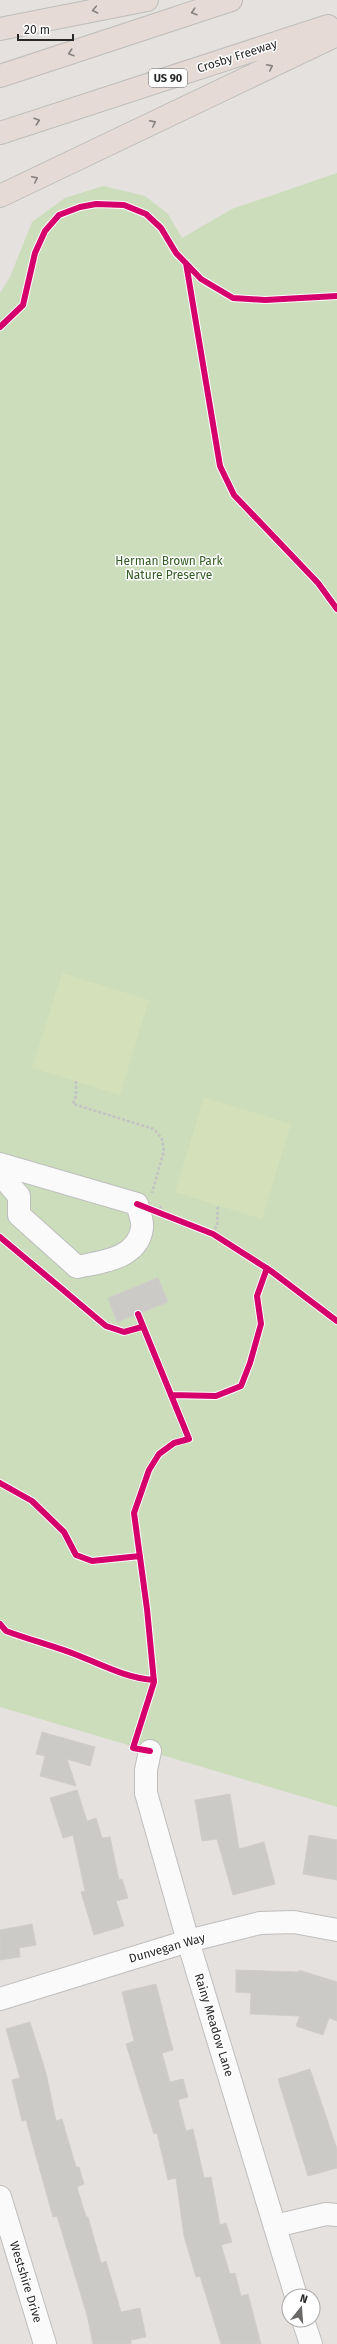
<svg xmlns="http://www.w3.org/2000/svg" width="337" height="2344" font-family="'Fira Sans',sans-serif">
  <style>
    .green { fill: #cbddba }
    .pitch { fill: #d4e0b9 }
    .building { fill: #cccac7; stroke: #d0cdca }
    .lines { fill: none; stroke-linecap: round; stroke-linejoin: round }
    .minor-casing { stroke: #bfbebf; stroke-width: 24 }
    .highway-casing { stroke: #bebdbc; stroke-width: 24 }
    .path { stroke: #c4c3c3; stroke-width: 2.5; stroke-dasharray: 3 2; stroke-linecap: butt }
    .minor { stroke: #fbfafa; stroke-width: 22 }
    .highway { stroke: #e5dad5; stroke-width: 22 }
    .cycleway-casing { stroke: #fff; stroke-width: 8 }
    .cycleway { stroke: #d6006c; stroke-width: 6 }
    .oneway { stroke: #86817e }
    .labels { text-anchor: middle; stroke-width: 3; stroke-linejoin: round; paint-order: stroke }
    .shield { fill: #fff; stroke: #686868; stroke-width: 1 }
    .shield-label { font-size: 11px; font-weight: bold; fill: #282828 }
    .street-label { font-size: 12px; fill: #282828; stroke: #fff }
    .park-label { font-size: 12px; fill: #325b21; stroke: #fff }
  </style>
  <rect width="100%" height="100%" fill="#e5e1de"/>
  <path class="green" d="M337,173v1634l-337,-100v-1414l10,-16 22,-55 33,-24 38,-12 42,10 23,18 14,24 50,-29z"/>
  <path class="pitch" d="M62,973l87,27 -29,95 -88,-27z
    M204,1097l87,27 -29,95 -87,-27z"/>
  <path class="building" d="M158,1278l10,24 -51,20 -9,-24z
    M42,1732l53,15 -5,19 -23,-7 9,27 -36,-10 5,-20 -9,-2z
    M77,1790l10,31 9,-3 6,20 8,-1 9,43 3,-1 6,19 -12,3 8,25 -30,9 -13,-43 4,-1 -12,-56 -10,3 -13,-40z
    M230,1794l9,55 25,-7 11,42 -42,11 -16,-56 -15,2 -7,-41z
    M309,1835l28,5v40l-34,-6z
    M32,1924l4,21 -17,3 1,9 -20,3v-30z
    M236,1970l63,2v-2l38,12v39l-8,-3 -6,17 -27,-9 4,-10 -50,-2 1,-21 -15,-1z
    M156,1984l17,66 -11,3 8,29 13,-3 5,18 -10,3 8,31 7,-2 11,49 7,-1 9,48 6,-2 6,19 -11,3 9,29 5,-1 6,23 7,-2 13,50h-40l-21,-68 -4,1 -12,-41 -8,-58 -8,2 -11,-47 -3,1 -28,-90 8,-3 -12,-49z
    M30,2022l16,51 10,48 6,-2 14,48h3l5,17 -7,3 9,30h2l13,46 5,-2 15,51 19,-4 6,29 -15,3v4h-38l-6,-29 -30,-99 -4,1 -27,-97 -4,1 -10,-41 8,-2 -14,-49z
    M310,2069l27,80v19l-29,8 -30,-97z"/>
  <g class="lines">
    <g class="minor-casing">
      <path id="minor" d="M0,1164l137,40c2,7 6,17 5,24 -4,31 -41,34 -65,39l-58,-52v-19l-19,-22
        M150,1751l-4,19v23l42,148 108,355
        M0,1999l188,-58 72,-18 34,-1 43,8
        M0,2197l45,147
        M275,2226l51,-12 11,1
        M303,2320l8,24"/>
    </g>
    <g class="highway-casing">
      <path id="highway" d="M0,29l147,-29
        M0,76l231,-76
        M0,133l328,-107
        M0,196l337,-161"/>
    </g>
    <path class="path" d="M76,1081v15l-3,8 81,25 8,10 2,12 -12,42
      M160,1206l5,8
      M213,1234l4,-10 1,-18"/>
    <use href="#minor" class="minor"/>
    <use href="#highway" class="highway"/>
    <g class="cycleway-casing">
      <path id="cycleway" d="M186,263l34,203 14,29 84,88 19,26
        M0,327l23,-22 12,-52 10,-22 14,-16 21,-8 16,-3 28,1 22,9 15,14 15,25 25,26 32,19 32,2 72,-4
        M137,1204l76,30 58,37 66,50
        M0,1237l106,89 18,6 18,-5
        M138,1314l51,125 -15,4 -15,11 -10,16 -15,43 13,96 7,73 -21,66 17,3
        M171,1395l45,1 25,-10 9,-23 11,-39 -4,-28 10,-28
        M0,1483l32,18 32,31 12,23 16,6 48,-5
        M0,1624l6,7c24,9 48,15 71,24 26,10 49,23 77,25"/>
    </g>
    <use href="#cycleway" class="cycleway"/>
  </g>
  <defs><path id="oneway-chevron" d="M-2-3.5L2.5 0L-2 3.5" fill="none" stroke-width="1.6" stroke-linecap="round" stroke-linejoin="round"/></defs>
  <g class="oneway">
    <use href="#oneway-chevron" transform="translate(95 10) rotate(169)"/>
    <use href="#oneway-chevron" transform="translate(194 12) rotate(162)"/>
    <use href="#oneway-chevron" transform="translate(71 53) rotate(162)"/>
    <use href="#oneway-chevron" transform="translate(270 67) rotate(-26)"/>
    <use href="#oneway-chevron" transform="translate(37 121) rotate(-18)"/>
    <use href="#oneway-chevron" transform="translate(153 123) rotate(-26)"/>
    <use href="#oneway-chevron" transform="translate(35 179) rotate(-26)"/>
  </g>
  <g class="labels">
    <rect class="shield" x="149" y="69" width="38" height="18" rx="3"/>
    <g class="shield-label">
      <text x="168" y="82">US 90</text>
    </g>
    <g class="street-label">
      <text transform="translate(237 56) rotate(-18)" y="4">Crosby Freeway</text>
      <text transform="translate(167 1948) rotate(-16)" y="4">Dunvegan Way</text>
      <text transform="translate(214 2025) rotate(73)" y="4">Rainy Meadow Lane</text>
      <text transform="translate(26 2282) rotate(73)" y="4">Westshire Drive</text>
    </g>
    <g class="park-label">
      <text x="169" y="565">Herman Brown Park<tspan x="169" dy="14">Nature Preserve</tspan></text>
    </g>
  </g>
  <g transform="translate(301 2308) rotate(17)"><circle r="19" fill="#ffffff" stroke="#a9a9a9"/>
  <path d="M0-3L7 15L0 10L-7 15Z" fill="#6a6968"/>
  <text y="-6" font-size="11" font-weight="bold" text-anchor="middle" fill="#282828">N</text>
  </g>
  <path d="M18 34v6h55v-6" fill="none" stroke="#282828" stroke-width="2"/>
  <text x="24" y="34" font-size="12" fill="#282828" stroke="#ffffff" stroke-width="3" paint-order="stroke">20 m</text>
</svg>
